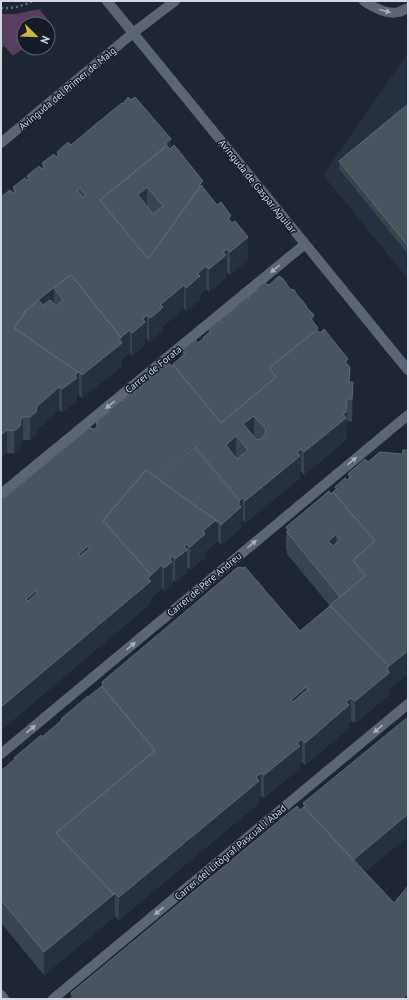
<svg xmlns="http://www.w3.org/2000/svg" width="409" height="1000" font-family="'PT Sans',sans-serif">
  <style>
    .built { fill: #263040 }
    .green { fill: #573e5e }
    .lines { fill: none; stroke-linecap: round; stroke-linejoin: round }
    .path { stroke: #686f78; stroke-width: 2.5; stroke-dasharray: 2 3; stroke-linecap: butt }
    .service { stroke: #5c6572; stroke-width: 10 }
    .minor { stroke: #5c6572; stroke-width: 10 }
    .tertiary { stroke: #5c6572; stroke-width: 10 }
    .secondary { stroke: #5c6572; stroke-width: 10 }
    .wall { fill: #37454c }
    .shaded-wall { fill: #26323b }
    .building { fill: #48555c; stroke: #5e6a71; fill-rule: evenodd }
    .oneway { fill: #aab0ba }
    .labels { text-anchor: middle; stroke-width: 3; stroke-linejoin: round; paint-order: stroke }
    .street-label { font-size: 10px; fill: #d4d9e1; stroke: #151c27 }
  </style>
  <rect width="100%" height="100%" fill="#1e2631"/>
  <path class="built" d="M408,53v226l-85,-104z"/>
  <path class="green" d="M39,9l13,16 -4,3v-4h-24v24l-11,8 -12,-14v-28h15z"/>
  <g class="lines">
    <path class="path" d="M1,8c11,1 22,-2 31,-7"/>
    <path class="service" d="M364,1c9,6 23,14 35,11 3,-1 6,-3 9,-4
      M133,33l42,-32"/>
    <path class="minor" d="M1,494l304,-250
      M1,754l407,-339
      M1,995l3,4
      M53,999l355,-295"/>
    <path class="tertiary" d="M1,143l132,-110"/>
    <path class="secondary" d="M107,1l301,369"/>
  </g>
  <path class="wall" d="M408,104v150l-69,-85v-8z
    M71,145l100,3 60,74 17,38 -18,15 -3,-3 -1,1v5l-17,14 -3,-3 -6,6v5l-14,11 -2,-3 -21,18v4l-10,9 -4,3 -2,-4 -2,2v5l-13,11 -2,-3 -8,6v7l-40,32 -3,-3 -2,1v5l-15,11 -3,-2 -17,15 -5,4 -1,6 -6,5h-7l-2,2 -1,7 -6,5 -7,-1 -6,5 12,-271 14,-6v-5l15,-7v-6l15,-6v-5z
    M290,289l17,20 11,22 30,35 2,16 3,23 -1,17 -5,-1 -1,19 -42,35 -3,-4 -1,1v6l-55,45 -2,-3 -2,2v6l-20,17 -3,-4 -13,11v5l-15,13 -3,-3v6l-12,9 -2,-3 -1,6 -8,6 -2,-3 -11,10v5l-150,127v-229l95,-74v-4l12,-10v-2l15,-10 21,-17v-2l15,-11 12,-5 11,-10v-6l16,-7 5,-4v-1l6,-5v-3l20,-15 8,-8v-2l11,-6v-2l9,-6z
    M360,463l48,211 -19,15v6l-34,28 -4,-2 -2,1v6l-44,37 -3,-3 -2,1v5l-36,30 -3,-3 -2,2v6l-140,117 -4,-4 -71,59 -43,-52v-152l13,-11v-2l28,-21 19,-16v-2l41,-33v-4l198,-51 30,-25 -43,-52v-4h-1v-23l45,-33 4,-4v-3l13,-8v-5z
    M303,803l62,69 43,127h-337v-6l229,-183 3,-3z"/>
  <path class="shaded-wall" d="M3,46v19l-2,1v-18z
    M171,139v23l-5,-19z
    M203,181v23l-4,-19z
    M147,187v23l-9,-15z
    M231,216v23l-3,-21z
    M248,237v23l-18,15v-23z
    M227,249v23l-1,1v5l-17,14v-23l14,-17z
    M206,266v23l-6,6v5l-14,11v-23l11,-14z
    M70,275l-7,25 -9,-12v22h-28z
    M184,285v23l-21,18v4l-14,12v-24l11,-13z
    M147,315v23l-2,2v5l-13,11v-23l11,-14z
    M314,315v16l4,-3v23l-64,65v23l-11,-12 -22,19z
    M130,330v23l-8,6v7l-40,32v-23l39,-38z
    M348,359v22l-3,-19z
    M79,372v23l-2,1v5l-15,11v-23l13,-14z
    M353,382v23l-1,17v-23z
    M59,387v23l-22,19 -1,6 -6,5v-23l7,-11z
    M347,399v22l-1,19 -42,35v-23l39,-38z
    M23,417v23l-2,2 -1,7 -6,5v-23l7,-12z
    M7,430v23l-6,5v-23z
    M236,436v23l-10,-14z
    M194,445v23l-39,12v-2z
    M301,449v22l-1,1v6l-55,45v-22z
    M243,498v22l-2,2v6l-20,17v-20l17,-21 2,-2v-2z
    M216,520l2,1v20l-13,11v5l-15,13v-23l13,-16z
    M336,535v22l-8,-16z
    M187,544v29l-12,9v-23l9,-13z
    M88,546v22l-9,-14z
    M173,556l-1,29 -8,6v-23l6,-9z
    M162,565v23l-11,10v5l-150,127v-23z
    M36,591v22l-10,-14z
    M408,651v23l-19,15v6l-34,28v-22l34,-35z
    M306,687v23l-15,12v-22z
    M351,698v23l-2,1v6l-44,37v-22l41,-41z
    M302,739v23l-2,1v5l-36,30v-23l33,-32z
    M261,773v22l-2,2v6l-140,117v-23z
    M408,814v23l-55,45v-22z
    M115,893v23l-71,59v-23z
    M408,994v5h-7z"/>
  <path class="building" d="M1,43l2,3 -2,2z
    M128,97l3,3 4,-3 36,42 -5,4 1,2 -67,55 48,59 53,-74 16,20 4,-3 10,14 -3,2 4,5 3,-2 13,16 -18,15 -3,-3 -4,3 3,3 -17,14 -3,-3 -9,8 3,2 -14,12 -2,-3 -24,20 3,2 -10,9 -4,2 -2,-3 -4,4 2,3 -13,11 -2,-3 -9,7 -49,-61 -2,-1 -32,25 -12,10 -12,18 64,44 -3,3 2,3 -15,11 -3,-2 -17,15 -5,4 -1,6 -6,5h-7l-2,2 -1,7 -6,5 -7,-1 -6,5v-238l9,-7 3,3 3,-2 -3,-4 12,-9 3,3 2,-2 -3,-3 12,-10 3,3 3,-2 -3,-4 12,-9 2,3 3,-2 -2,-3 11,-10 3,3 36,-30 15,-12 1,1zM80,188l6,8 -3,2 -6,-8z
    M408,104v142l-69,-85z
    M174,145l29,36 -4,4 2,1 -53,73 -48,-59 67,-54 3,3zM147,187l16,19 -10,8 -15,-19z
    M70,275l2,1 49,62 -2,1 3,4 -40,32 -3,-3 -2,1 1,-1 -64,-44 12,-17 12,-11 5,5 7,-5 6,6 7,-6 -9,-12z
    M279,276l4,3 7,10 4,1 7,10v-1l6,8v2h1l6,6 -3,4 7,9 -49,40 7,9 -55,46 -48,-59 12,-10 -3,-4 13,-11 3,4 6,-5h-1l5,-5h3l-2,-3 9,-7h2l-1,-3 7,-5h3v-2l7,-6h3l-2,-2 1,-1 8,-6 3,1 -1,-2 7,-6 2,1v-4l6,-5 6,2z
    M324,329l24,30 -3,3 5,5 -1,15h4l-1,17h-5l-1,13 -3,2 3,4 -42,34 -3,-3 -2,2 -2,1 3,4 -55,45 -2,-3 -3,2 -46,-55 -38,32 -10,-7 -43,51 48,54 -3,3 3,3 -150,126v-206l88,-73h3l1,2 5,-4 -2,-3 13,-11 -1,-1 14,-11 1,1 22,-18 -1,-1 14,-12 1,1 10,-8 2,3 2,-1 48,58 55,-46 -7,-9 48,-38 3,3zM254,416l12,14 -1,5 -6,5 -3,-1 -13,-15zM236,436l12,14 -11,9 -11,-14zM88,546l2,2 -10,8 -1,-2zM36,591l1,2 -9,8 -2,-2z
    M194,447l46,55 -2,2 3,3 -20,18 -3,-4 -2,1v-2l-40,-28 -19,-14z
    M403,450h5v201l-19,15 -59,-61 35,-29 -12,-16 22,-19 -42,-49 4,-3 -2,-2 10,-9 2,2 4,-2 -3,-4 17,-15 3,3 12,-10 22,2z
    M146,470l30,22 40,28 -13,11 2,3 -15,13 -3,-3 -3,2 3,4 -12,9 -2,-3 -3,3 2,3 -8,6 -2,-3 -11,10 -48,-55z
    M329,491l2,3 2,-2 42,49 -22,19 12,16 -25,21 -53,-65 2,-2 -3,-3zM336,535l4,5 -7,6 -5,-5z
    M238,567l5,1 2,-1 55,64 30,-25 59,60 -2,2 2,5 -34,28 -4,-3 -5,4 3,3 -44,38 -3,-4 -5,4 3,3 -36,29 -3,-2 -5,4 3,4 -140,116 -4,-4 -1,2 -58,-62 99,-82 -53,-64 1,-1 -1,-4zM306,687l2,2 -15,13 -2,-2z
    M102,686l53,64 -99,83 58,61 -70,58 -43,-52v-129l14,-12 -1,-1 27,-23 1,2 20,-17 -1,-1 27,-23v1z
    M408,717v97l-55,46 -49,-53 2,-1 -3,-3z
    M297,806l3,4 4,-3 90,96 14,-17v108l-7,5h-326l-4,-6z"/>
  <defs><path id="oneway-solid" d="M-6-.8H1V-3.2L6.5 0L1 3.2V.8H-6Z"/></defs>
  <g class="oneway">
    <use href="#oneway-solid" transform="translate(385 11) rotate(14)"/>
    <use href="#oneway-solid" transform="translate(275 269) rotate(141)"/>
    <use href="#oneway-solid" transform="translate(110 405) rotate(141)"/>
    <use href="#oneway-solid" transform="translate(352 461) rotate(-40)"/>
    <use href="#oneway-solid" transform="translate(252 544) rotate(-40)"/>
    <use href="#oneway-solid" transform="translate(131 646) rotate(-40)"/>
    <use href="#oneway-solid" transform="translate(31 729) rotate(-40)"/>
    <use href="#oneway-solid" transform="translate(378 729) rotate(140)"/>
    <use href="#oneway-solid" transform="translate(159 911) rotate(140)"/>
  </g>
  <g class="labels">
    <g class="street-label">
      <text transform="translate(67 88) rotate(-40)" y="4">Avinguda del Primer de Maig</text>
      <text transform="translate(258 186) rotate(51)" y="4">Avinguda de Gaspar Aguilar</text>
      <text transform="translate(153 369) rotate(-39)" y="4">Carrer de Forata</text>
      <text transform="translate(204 584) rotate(-40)" y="4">Carrer de Pere Andreu</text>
      <text transform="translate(230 852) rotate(-40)" y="4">Carrer del Litògraf Pascual i Abad</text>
    </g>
  </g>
  <rect width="409" height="1000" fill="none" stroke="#d4d9e1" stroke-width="4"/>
  <g transform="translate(36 36) rotate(113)"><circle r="19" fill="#151c27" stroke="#616871"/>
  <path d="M0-3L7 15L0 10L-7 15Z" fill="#cbba39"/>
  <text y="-6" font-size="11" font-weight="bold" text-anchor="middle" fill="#d4d9e1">N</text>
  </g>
</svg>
